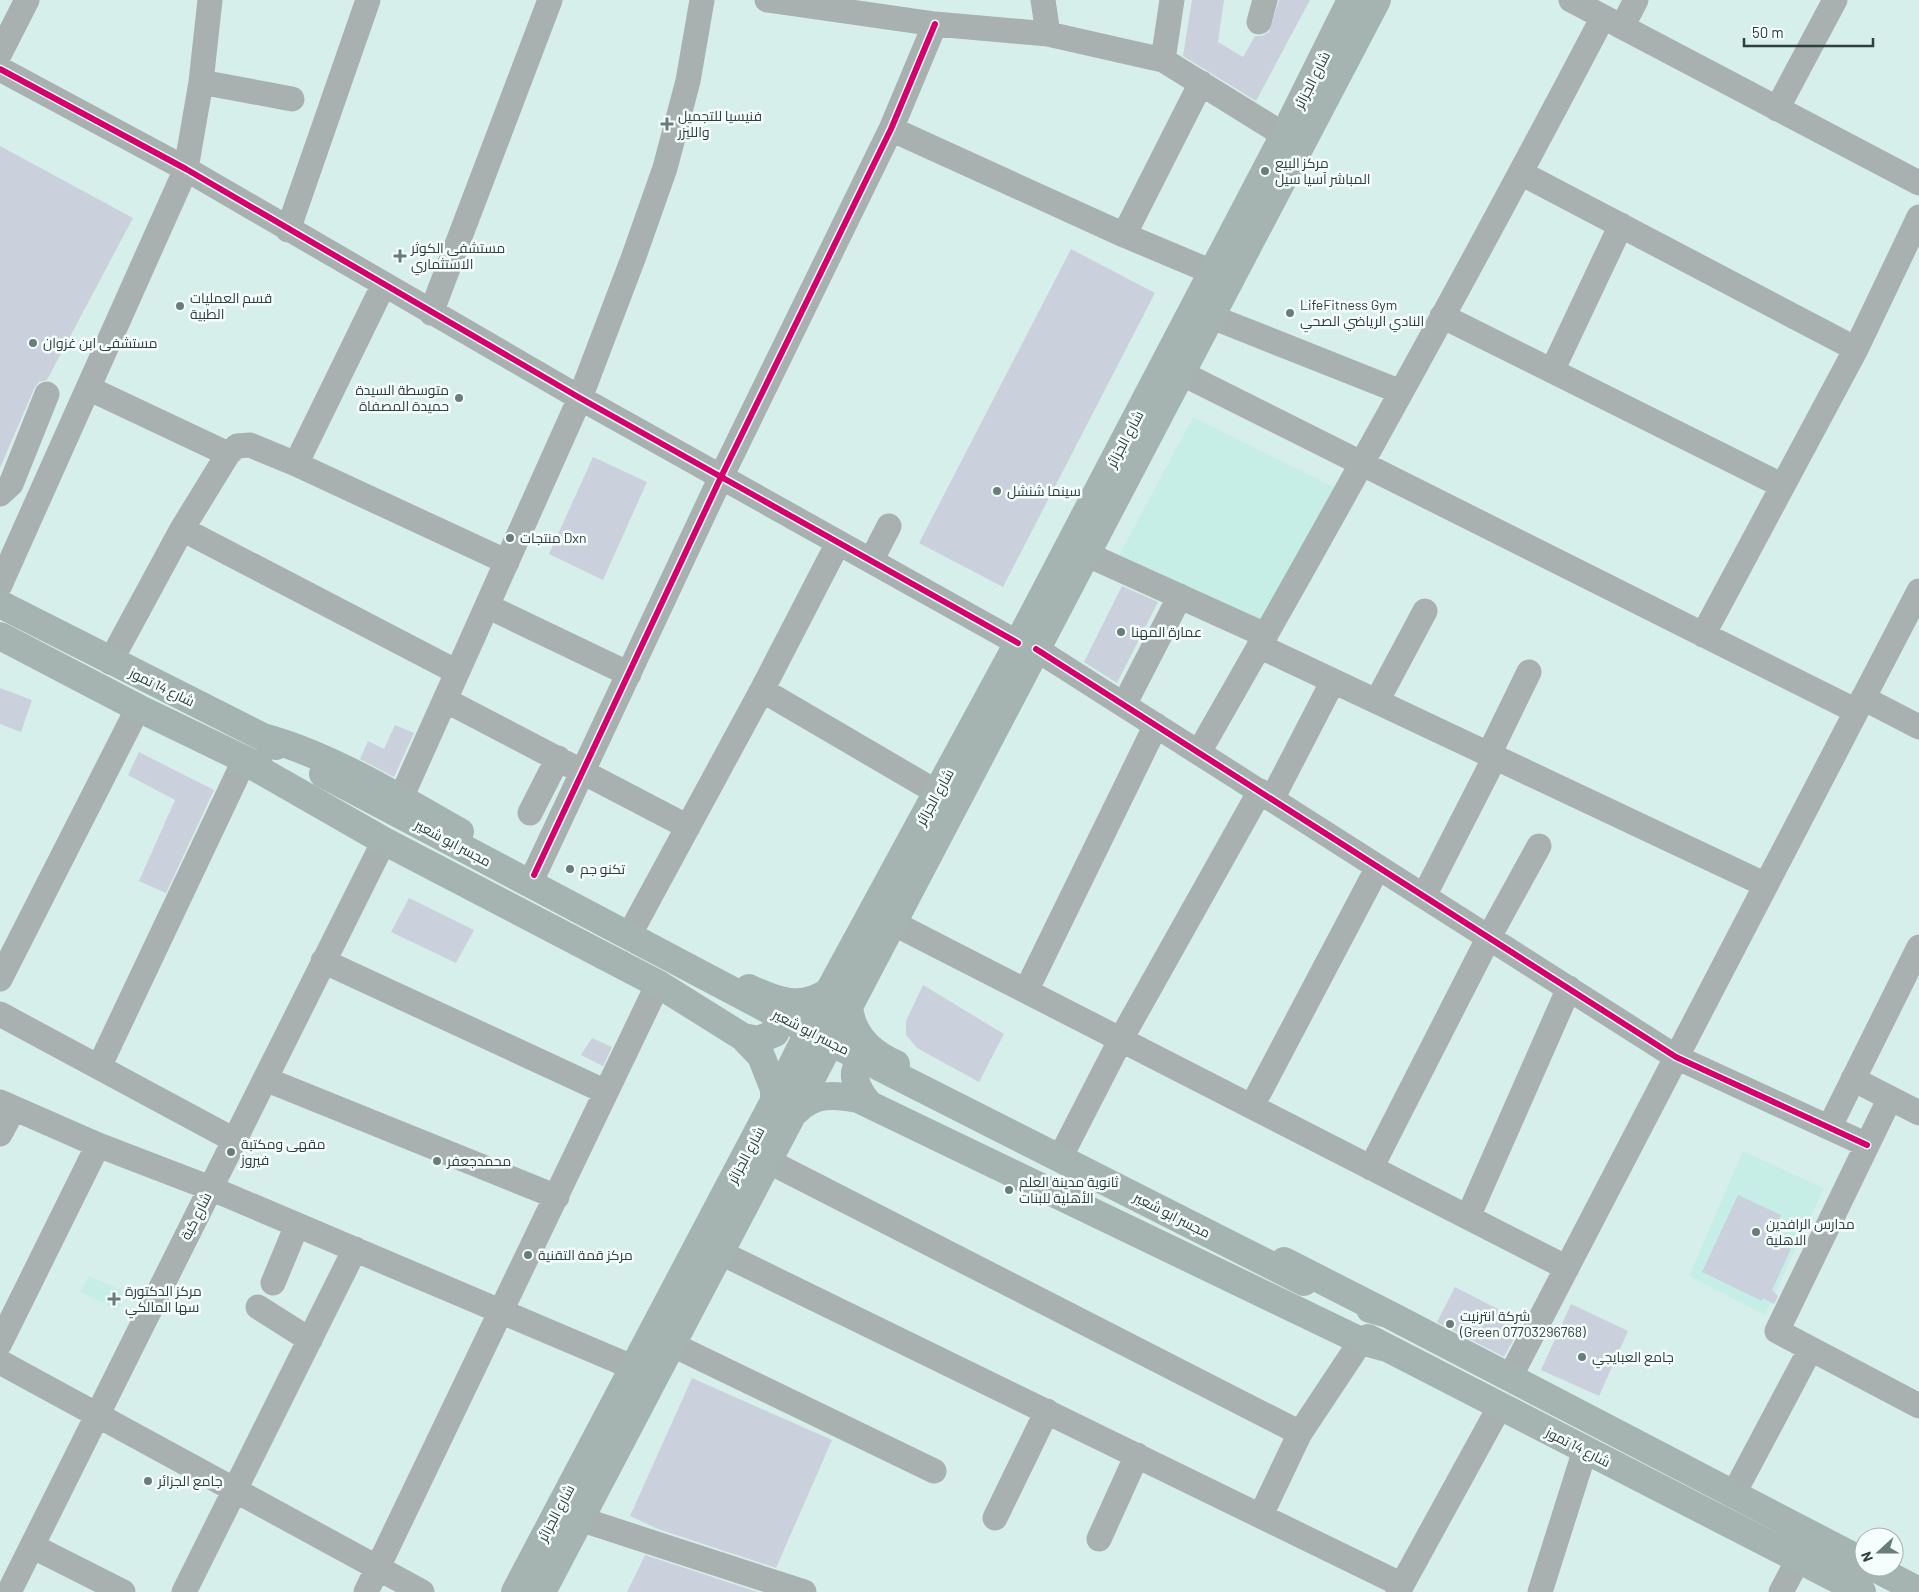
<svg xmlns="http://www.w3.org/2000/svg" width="1919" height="1592" font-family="Barlow,Cairo,sans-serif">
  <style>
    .built { fill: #c6eee7 }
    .building { fill: #cbd0dd }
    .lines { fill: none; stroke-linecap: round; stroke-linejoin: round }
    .minor { stroke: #a8b1b0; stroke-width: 25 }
    .major { stroke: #a5b4b1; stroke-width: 28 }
    .major-bridge { stroke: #a5b4b1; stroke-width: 28 }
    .cycleway-casing { stroke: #f5fefc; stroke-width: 9 }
    .cycleway { stroke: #d6006c; stroke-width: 6 }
    .poi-dot { fill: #697d79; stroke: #f5fefc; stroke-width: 2 }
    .labels { text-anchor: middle; stroke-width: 5; stroke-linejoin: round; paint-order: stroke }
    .street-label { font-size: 14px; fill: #2e3f3c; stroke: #f5fefc }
    .poi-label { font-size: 14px; fill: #2e3f3c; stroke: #f5fefc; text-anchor: start }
  </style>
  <rect width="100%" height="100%" fill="#d7efeb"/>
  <path class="built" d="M1193,417l145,72 -77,137 -144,-67z
    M1743,1151l81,37 -59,127 -76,-39z
    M89,1276l37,16 -8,18 -38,-18z"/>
  <path class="building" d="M1192,0h32l-6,42 25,15 12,-21h7l7,-4 10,-32h31l-54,101 -73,-45z
    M0,146l133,72 -86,162 -8,2 -5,7 -34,79z
    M1071,249l84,44 -152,294 -84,-44z
    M593,457l54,25 -44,98 -54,-26z
    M1122,586l36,16 -41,81 -33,-21z
    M0,688l32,12 -11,32 -21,-8z
    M395,725l19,8 -20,44 -34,-18 8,-18 16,8z
    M139,752l75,38 -48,103 -27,-12 36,-81 -47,-25z
    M409,898l65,32 -18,33 -65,-31z
    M923,985l81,49 -25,48 -62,-34 -11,-13v-14z
    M592,1038l20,9 -9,19 -22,-11z
    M1738,1195l43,20 -11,24 21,10 -19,41 6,6 -4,8 -11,-6 -1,3 -60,-29z
    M1455,1287l68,35 -19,35 -67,-35z
    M1571,1304l57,27 -29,65 -58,-26z
    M692,1378l140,62 -56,128 -118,-39 -28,-13z
    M645,1555l113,37h-131z"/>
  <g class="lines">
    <path class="minor" d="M767,0l168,24 113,10 115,26 121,75
      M1043,0l5,34
      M1571,0l348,183
      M1259,22l6,-22
      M1622,27l14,-27
      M0,53l27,-53
      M1163,60l9,-60
      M0,69l186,100 394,229 438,245
      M201,82l91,17
      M1777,109l58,-109
      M891,129l233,106 88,37
      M1521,173l335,176
      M288,230l80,-230
      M1124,235l77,-152
      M431,313l119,-313
      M1442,316l341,170
      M1212,317l189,75
      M1552,371l69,-146
      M1183,374l673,337
      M88,388l140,66
      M296,464l87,-178
      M0,494l11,-10 36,-90
      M182,529l275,143
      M1086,554l179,81
      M871,561l18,-35
      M0,585l186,-416 15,-87 9,-82
      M487,606l142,68
      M1703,635l153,-286 63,-132
      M1259,646l507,239
      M1036,649l640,408 191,88
      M110,662l72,-133 46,-75 9,-8 13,-1 46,19 211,98
      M762,690l176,103
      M1863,698l56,29
      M445,700l243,127
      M1377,701l48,-90
      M1124,705l56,-109
      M1199,752c139,-243 274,-487 404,-735
      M1489,754l40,-82
      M401,798l179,-400 54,-142 31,-88 23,-87 14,-81
      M1272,799l61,-118
      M530,813l28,-55
      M534,875l187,-398 170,-348 44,-105
      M1424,896l71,-139
      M893,923l674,345
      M633,928l129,-238 76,-147
      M323,961l283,131
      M0,979l138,-271
      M1026,991l130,-266
      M0,1014l234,126
      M99,1067l145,-306
      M265,1079l292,118
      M1853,1079l66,34
      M1890,1098l-113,233 142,75
      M0,1102l98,43 112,43 422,179
      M1252,1106l126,-239
      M1830,1126l89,-179
      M0,1134l14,-26
      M1065,1148l56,-109 139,-248
      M768,1161l532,272
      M1371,1168l118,-231 50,-91
      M1468,1217l101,-229
      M721,1253l681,332
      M273,1283l24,-58
      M258,1307l52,33
      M0,1343l98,-198
      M671,1344l263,127
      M0,1362l422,230
      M1510,1377l409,-786
      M1733,1495l77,-145
      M1261,1515l39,-82 61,-92
      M995,1518l52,-107
      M580,1519l224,73
      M1099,1539l38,-84
      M32,1546l91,46
      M9,1592l375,-751
      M184,1592l171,-343
      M366,1592l292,-608
      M1398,1592l102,-186
      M1540,1592l45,-142
      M1781,1592l17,-32"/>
    <path class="major" d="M0,604l263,133 13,9
      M0,636l138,72 122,59
      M263,737c67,18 137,61 197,95
      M244,761l140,80 274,143 85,53 18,19 13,33v12
      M749,988c27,13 53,23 80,3
      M849,1004c1,30 22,49 47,60
      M743,1037l15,3 17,-7c7,-15 2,-23 -8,-35
      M869,1104c-19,-21 -23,-49 14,-45
      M795,1112c19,-19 38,-18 63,-13l503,242 22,6
      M1284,1261l104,53
      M1370,1309l18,5 476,248
      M1368,1338l494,254
      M1873,1567l46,24
      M515,1592l259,-491 55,-110 189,-348 266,-508 67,-135
      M542,1592l835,-1592"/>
    <path class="major-bridge" d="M323,774l497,263 484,245"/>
    <g class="cycleway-casing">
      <path id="cycleway" d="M0,69l186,100 394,229 438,245
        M1036,649l640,408 191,88
        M534,875l187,-398 170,-348 44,-105"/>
    </g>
    <use href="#cycleway" class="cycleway"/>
  </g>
  <g class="poi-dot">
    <path d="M664.5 116.5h5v5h5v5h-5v5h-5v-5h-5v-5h5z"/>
    <circle cx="1265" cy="171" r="5"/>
    <path d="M397.5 248.5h5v5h5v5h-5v5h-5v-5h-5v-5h5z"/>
    <circle cx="180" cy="306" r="5"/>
    <circle cx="1290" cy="313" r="5"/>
    <circle cx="33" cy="343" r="5"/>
    <circle cx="459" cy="398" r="5"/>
    <circle cx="997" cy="491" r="5"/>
    <circle cx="510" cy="538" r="5"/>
    <circle cx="1121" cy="632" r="5"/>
    <circle cx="570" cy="869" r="5"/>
    <circle cx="231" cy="1152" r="5"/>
    <circle cx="437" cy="1161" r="5"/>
    <circle cx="1009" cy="1190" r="5"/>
    <circle cx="1756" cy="1232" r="5"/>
    <circle cx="528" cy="1255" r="5"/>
    <path d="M111.5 1291.5h5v5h5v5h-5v5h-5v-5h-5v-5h5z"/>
    <circle cx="1450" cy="1324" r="5"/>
    <circle cx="1582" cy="1357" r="5"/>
    <circle cx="148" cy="1481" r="5"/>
  </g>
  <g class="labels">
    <g class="street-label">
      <text transform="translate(1312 80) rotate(-63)" y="5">شارع الجزائر</text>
      <text transform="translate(1125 439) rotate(-62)" y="5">شارع الجزائر</text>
      <text transform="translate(162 687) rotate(26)" y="5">شارع 14 تموز</text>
      <text transform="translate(935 797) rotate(-61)" y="5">شارع الجزائر</text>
      <text transform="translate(453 843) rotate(28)" y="5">مجسر ابو شعير</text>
      <text transform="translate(811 1032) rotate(27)" y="5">مجسر ابو شعير</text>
      <text transform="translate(746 1155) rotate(-62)" y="5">شارع الجزائر</text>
      <text transform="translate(1172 1215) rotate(27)" y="5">مجسر ابو شعير</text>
      <text transform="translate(196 1216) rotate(-63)" y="5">شارع كية</text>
      <text transform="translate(1578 1447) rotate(27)" y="5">شارع 14 تموز</text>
      <text transform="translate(556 1513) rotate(-62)" y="5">شارع الجزائر</text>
    </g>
    <g class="poi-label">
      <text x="678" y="121">فنيسيا للتجميل<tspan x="678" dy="16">والليزر</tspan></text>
      <text x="1275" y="168">مركز البيع<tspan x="1275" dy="16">المباشر آسيا سيل</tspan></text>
      <text x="411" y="253">مستشفى الكوثر<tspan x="411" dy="16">الاستثماري</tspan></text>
      <text x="190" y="303">قسم العمليات<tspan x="190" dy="16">الطبية</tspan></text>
      <text x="1300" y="310">LifeFitness Gym<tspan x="1300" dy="16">النادي الرياضي الصحي</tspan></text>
      <text x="43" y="348">مستشفى ابن غزوان</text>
      <text x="449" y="395" text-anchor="end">متوسطة السيدة<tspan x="449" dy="16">حميدة المصفاة</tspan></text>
      <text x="1007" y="496">سينما شنشل</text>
      <text x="520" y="543">منتجات Dxn</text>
      <text x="1131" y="637">عمارة المهنا</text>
      <text x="580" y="874">تكنو جم</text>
      <text x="241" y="1149">مقهى ومكتبة<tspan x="241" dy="16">فيروز</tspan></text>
      <text x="447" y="1166">محمدجعفر</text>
      <text x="1019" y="1187">ثانوية مدينة العلم<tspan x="1019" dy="16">الأهلية للبنات</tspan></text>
      <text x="1766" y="1229">مدارس الرافدين<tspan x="1766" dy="16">اﻻهلية</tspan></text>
      <text x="538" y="1260">مركز قمة التقنية</text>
      <text x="125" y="1296">مركز الدكتورة<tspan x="125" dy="16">سها المالكي</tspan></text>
      <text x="1460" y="1321">شركة انترنيت<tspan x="1460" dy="16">(Green 07703296768)</tspan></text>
      <text x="1592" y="1362">جامع العبايجي</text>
      <text x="158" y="1486">جامع الجزائر</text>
    </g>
  </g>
  <g transform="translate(1879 1552) rotate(249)"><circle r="24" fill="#f5fefc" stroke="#a5b2af"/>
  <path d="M0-4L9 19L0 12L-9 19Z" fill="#697d79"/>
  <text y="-8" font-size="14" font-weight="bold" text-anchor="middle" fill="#2e3f3c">N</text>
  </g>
  <path d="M1744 38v8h129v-8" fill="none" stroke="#2e3f3c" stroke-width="2.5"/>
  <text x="1752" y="38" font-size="15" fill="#2e3f3c" stroke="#f5fefc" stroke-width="4" paint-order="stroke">50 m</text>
</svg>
